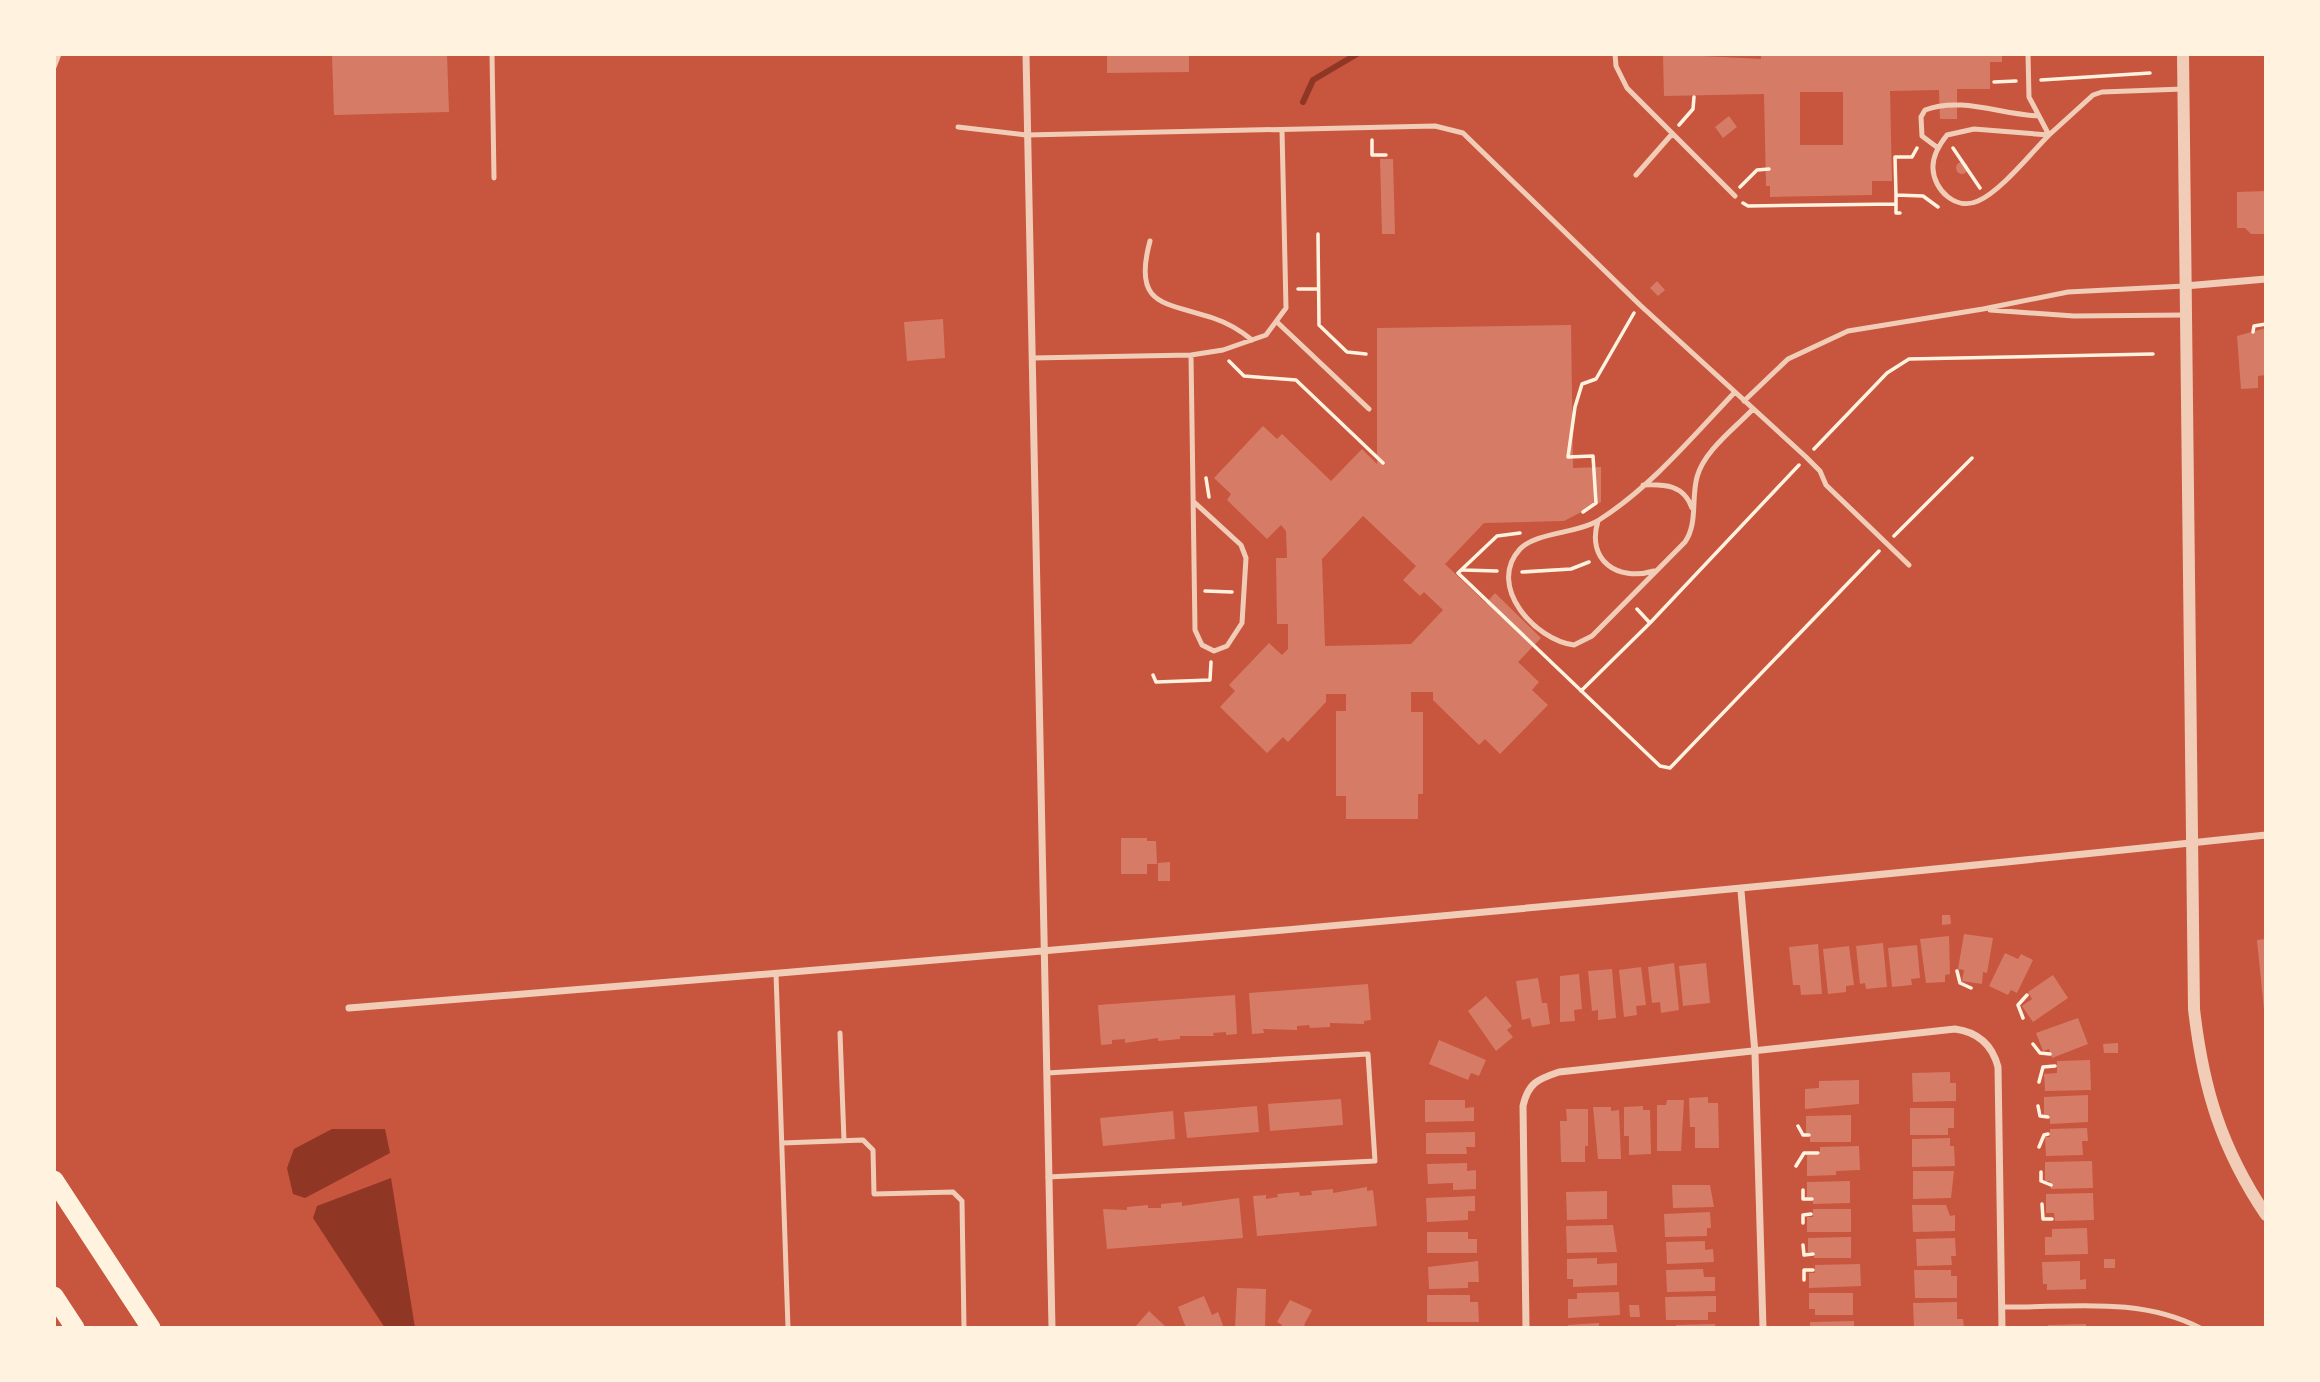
<svg xmlns="http://www.w3.org/2000/svg" width="2320" height="1382" font-family="Helvetica,sans-serif">
  <style>
    .water { fill: #8f3625 }
    .lines { fill: none; stroke-linecap: round; stroke-linejoin: round }
    .stream { stroke: #8f3625; stroke-width: 6 }
    .building { fill: #d67c66; fill-rule: evenodd }
    .path { stroke: #fff3e0; stroke-width: 3.5 }
    .service { stroke: #f1ccb7; stroke-width: 5 }
    .minor { stroke: #f1ccb7; stroke-width: 7 }
    .tertiary { stroke: #f1ccb7; stroke-width: 12 }
    .motorway { stroke: #fff3e0; stroke-width: 19 }
  </style>
  <rect width="100%" height="100%" fill="#c8553d"/>
  <path class="water" d="M332,1129h53l5,24 -85,45 -12,-4 -6,-26 7,-19z
    M391,1178l24,150h-30l-72,-110 4,-12z"/>
  <g class="lines">
    <path class="stream" d="M1303,102l10,-22 44,-26"/>
  </g>
  <path class="building" d="M332,54h115l2,58 -115,3z
    M1107,54h82v18l-82,1z
    M1663,54l98,5v-5h241v8h-12v27h-33v30h-17l-1,-29 -49,1 2,90h-20v14l-102,2v-11h-4l-2,-92 -100,2zM1800,92h43v53h-43z
    M1729,116l8,11 -14,11 -8,-11z
    M1380,159h13l2,75h-13z
    M1956 168a6 6 0 1 1 12 0a6 6 0 1 1-12 0Z
    M2266,191v43h-15l-6,-6h-8v-36z
    M1657,281l8,9 -7,6 -8,-8z
    M943,319l2,39 -38,3 -3,-39z
    M1571,325l2,143 28,-1v35l-37,19 -80,2 -39,41 41,39 9,-10 46,45 -23,24 21,20 -7,8 16,15 -48,49 -15,-15 -6,6 -46,-45v-8h-22v20h12v82h-5v25h-72v-23h-10v-85h10v-17h-20v8l-38,40 -5,-5 -16,16 -47,-46 15,-16 -6,-6 40,-42 13,12 6,-6v-25h-11l-1,-66h11l-1,-27 -5,-6 -14,14 -40,-39 4,-6 -17,-16 49,-52 14,13 5,-5 49,47 31,-32 15,15v-136zM1363,516l53,50 -13,14 17,16 4,-4 19,18 -32,34 -86,2 -3,-87z
    M2266,328v47l-8,1v12l-17,1 -4,-53z
    M1121,838h26v3h9l1,23h-10v10h-26z
    M1170,862v19h-12v-18z
    M1942,915h8l1,9 -9,1z
    M1964,934l29,4 -6,35 -4,-1 -1,12 -20,-3 2,-11 -6,-1z
    M1949,936l1,38 -5,1v7l-19,1 -6,-44z
    M2266,939v71h-2l-7,-70z
    M1883,943l4,44 -21,2 -1,-6 -5,1 -4,-38z
    M1818,944l4,50 -21,1 -1,-10h-7l-4,-38z
    M1917,945l3,33 -9,1 1,6 -20,2 -4,-39z
    M1849,946l5,39 -8,1v6l-18,2 -5,-45z
    M2005,953l13,6 3,-5 12,6 -16,33 -6,-3 -3,5 -19,-9z
    M1674,963l5,47 -18,3 -1,-11 -8,1 -4,-36z
    M1706,963l4,40 -27,3 -4,-40z
    M1641,967l5,38 -10,1 1,9 -13,2 -5,-47z
    M1612,969l4,49 -18,2v-10l-6,1 -4,-40z
    M1579,974l3,35 -8,1 1,11 -15,1v-46z
    M2053,975l15,23 -35,24 -11,-16 10,-7 -4,-7z
    M1538,978l4,25h5l3,21 -18,3 -2,-9 -8,2 -6,-39z
    M1368,984l3,36 -7,1v3l-34,-1v4l-20,1 -1,-3 -12,1v4l-34,-1 1,4 -12,1 -3,-41z
    M1235,995l2,39 -11,1v-3l-13,1 1,3h-34v3l-22,2v-3l-33,5v-4l-13,1v4l-11,1 -3,-40z
    M1486,996l26,30 -5,4 6,7 -17,14 -28,-40z
    M2078,1018l10,26 -36,14 -3,-9 -6,2 -7,-18z
    M1439,1040l47,20 -7,16 -8,-3 -3,7 -39,-16z
    M2118,1043v10h-14l-1,-9z
    M2090,1060l1,30 -46,1 -1,-17 13,-1v-12z
    M1950,1072v11h6v18l-43,1 -1,-29z
    M1859,1080v24l-54,5v-20l14,-1v-7z
    M2088,1095v27l-38,2v-9h-6v-18z
    M1708,1097v6h10l1,45h-24v-21h-5l-1,-29z
    M1341,1099l2,26 -73,6 -2,-27z
    M1425,1100h40v8l9,-1v14l-49,1z
    M1667,1100h17l-3,51h-24v-46h9z
    M1257,1106l2,26 -72,6 -3,-26z
    M1643,1106v4h7l1,44 -22,1v-19h-5v-29z
    M1593,1107h18v4l8,-1 2,49h-23z
    M1910,1108h44v20h-6v7h-38z
    M1566,1109h22v37h-3v16h-24l-1,-41h7z
    M1173,1111l2,28 -72,7 -3,-28z
    M1851,1115v27h-41v-9h-4v-17z
    M2087,1128l1,13h-6l1,14 -37,1 -1,-19h5v-8z
    M1475,1132v15h-9l1,7h-41v-21z
    M1950,1138v8h4l1,20 -43,1v-28z
    M1859,1146l1,24 -24,1v4l-29,1v-21h13v-8z
    M2092,1161l1,27 -42,1 -1,-8h-5v-19z
    M1467,1163v8l9,-1v19l-23,1v-7l-25,1 -1,-20z
    M1913,1171h41l-3,27 -38,1z
    M1850,1181v22l-37,1v-7h-6v-15z
    M1672,1185h38l4,22 -41,1z
    M1367,1187v4l6,-1 4,36 -120,10 -4,-40 13,-1v4l12,-2 -1,-3 22,-2 1,4 12,-1 -1,-4 22,-2v4z
    M1607,1191v28l-40,1 -1,-28z
    M2093,1193l1,27 -39,1 -1,-8h-8v-19z
    M1475,1196v15h-7v9l-41,2 -1,-24z
    M1239,1198l4,40 -136,11 -4,-40 24,1v-3l21,-2v3h13v-4l21,-2v4z
    M1912,1205h34l4,11 5,-1v16l-42,1z
    M1813,1209h38v23h-44v-15h6z
    M1710,1212l1,16h-4v8l-42,1 -1,-23z
    M1613,1225l4,27 -50,1 -1,-27z
    M2087,1228l1,26 -43,1v-18h7v-8z
    M1427,1232h41v7h9v14h-50z
    M1851,1237v21h-37v-6h-6v-14z
    M1955,1238l1,18h-5l1,9 -35,1 -1,-27z
    M1705,1241v9l8,-1 1,13 -47,2 -1,-22z
    M1597,1258v6l20,-1v22l-44,2v-8h-6v-20z
    M2104,1259h11v9h-11z
    M1478,1261l1,21h-11v6l-39,1 -1,-22z
    M2080,1261v19l6,-1v10l-39,1v-6h-4l-1,-22z
    M1860,1264l1,22 -52,2v-15h6v-8z
    M1703,1269l1,8h11v14l-48,1 -1,-22z
    M1914,1270h37v6h6v22h-42z
    M1237,1288l29,1 -1,39h-30z
    M1619,1292l1,23 -52,3v-19h9v-6z
    M1809,1293h44v22h-38v-6h-6z
    M1427,1295h43v7h8l1,20h-52z
    M1204,1296l8,19 6,-3 6,16h-38l-8,-21z
    M1716,1296v16h-8v8h-42l-1,-23z
    M1290,1300l22,10 -8,15 5,3h-29l2,-3 -5,-3z
    M1957,1302v17h6l1,9h-50l-1,-25z
    M1629,1305h10l1,12h-10z
    M1149,1311l18,17h-33z
    M1854,1321v7h-44v-6z
    M1599,1323v5h-31v-3z
    M1715,1324v4h-39v-3z
    M2086,1324v4h-38v-3z"/>
  <g class="lines">
    <path class="path" d="M2041,80l109,-7
      M1994,82l22,-1
      M1679,125l14,-16 1,-12
      M1372,140v15h14
      M1953,148l27,40
      M1740,187l17,-17 12,-1
      M1896,195l-1,-38h17l5,-9
      M1743,203l5,3 148,-2v-9l27,1 15,11
      M1896,204v9h4
      M1318,234l1,91 28,27 19,2
      M1298,289h19
      M2253,332l1,-6 12,-2
      M1229,361l15,15 52,4 87,83
      M1814,449l73,-76 22,-14 244,-5
      M1206,478l3,19
      M1583,512l13,-9 -3,-47 -25,1 7,-50 7,-23 14,-5 38,-66
      M1520,533l-23,3 -39,37 202,193 10,2 209,-217
      M1894,536l78,-78
      M1463,570l34,1
      M1522,572l49,-3 18,-7
      M1205,591l27,1
      M1637,609l13,14
      M1153,675l3,7 54,-2 1,-18
      M1581,691l69,-68 149,-158
      M1957,971l3,12 11,5
      M2023,1018l-5,-13 9,-10
      M2033,1044l7,9 10,1
      M2039,1082l4,-15 12,-1
      M2038,1106l2,10 8,1
      M1798,1126l5,9h6
      M2039,1147l5,-12 4,-1
      M1796,1166l8,-13h14
      M2041,1172v9l10,4
      M1803,1190v9h9
      M2042,1204l1,15h9
      M1803,1223v-8l8,-1
      M1803,1245l1,10 9,-1
      M1804,1280v-10h9"/>
    <path class="service" d="M492,54l2,124
      M1615,54l1,12 11,22 108,108
      M2028,54l1,43 20,38c-19,19 -48,56 -71,66 -22,10 -44,-11 -45,-32 -1,-13 6,-24 14,-34l27,-6 75,6 44,-40 9,-3 81,-3
      M54,67l5,-13
      M958,127l68,8 409,-9 28,7 177,172 166,152 14,14 6,14 83,80
      M1938,148l-16,-12 -1,-19 4,-7c36,-14 77,5 114,6
      M1636,175l36,-41
      M1150,241c-18,66 15,61 63,77 15,5 27,12 39,22
      M1990,310l84,6 111,-1
      M1277,322l92,87
      M1191,355l4,275 7,15 12,6 13,-5 15,-23 4,-65 -5,-13 -47,-43
      M1032,358l159,-3 32,-5 43,-15 20,-27 -4,-178
      M1735,392c-42,44 -84,95 -136,128 -22,14 -63,12 -79,29 -34,37 15,91 54,96l18,-9 93,-94c13,-19 6,-43 12,-65 7,-26 37,-48 56,-68
      M1744,401l44,-42 60,-28 135,-22 85,-17 117,-6
      M1643,485c22,-1 41,0 49,23
      M1598,521c-12,39 19,61 56,50
      M776,974l12,354
      M840,1033l4,108
      M1047,1073l321,-19 7,107 -327,16
      M782,1143l81,-3 10,10 1,44 79,-2 9,9 2,127
      M2002,1307c67,1 136,-11 198,21"/>
    <path class="minor" d="M1026,54l26,1274
      M2185,286l81,-7
      M1741,891l14,162 8,275
      M349,1008c639,-51 1279,-105 1917,-173
      M1526,1328l-3,-222c5,-23 15,-27 36,-34l396,-43c23,3 37,15 43,38l4,261"/>
    <path class="tertiary" d="M2183,54l11,955c9,79 27,139 72,206"/>
    <path class="motorway" d="M54,1180l97,148
      M54,1296l21,32"/>
  </g>
  <rect width="2320" height="1382" fill="none" stroke="#fff3e0" stroke-width="112"/>
</svg>
